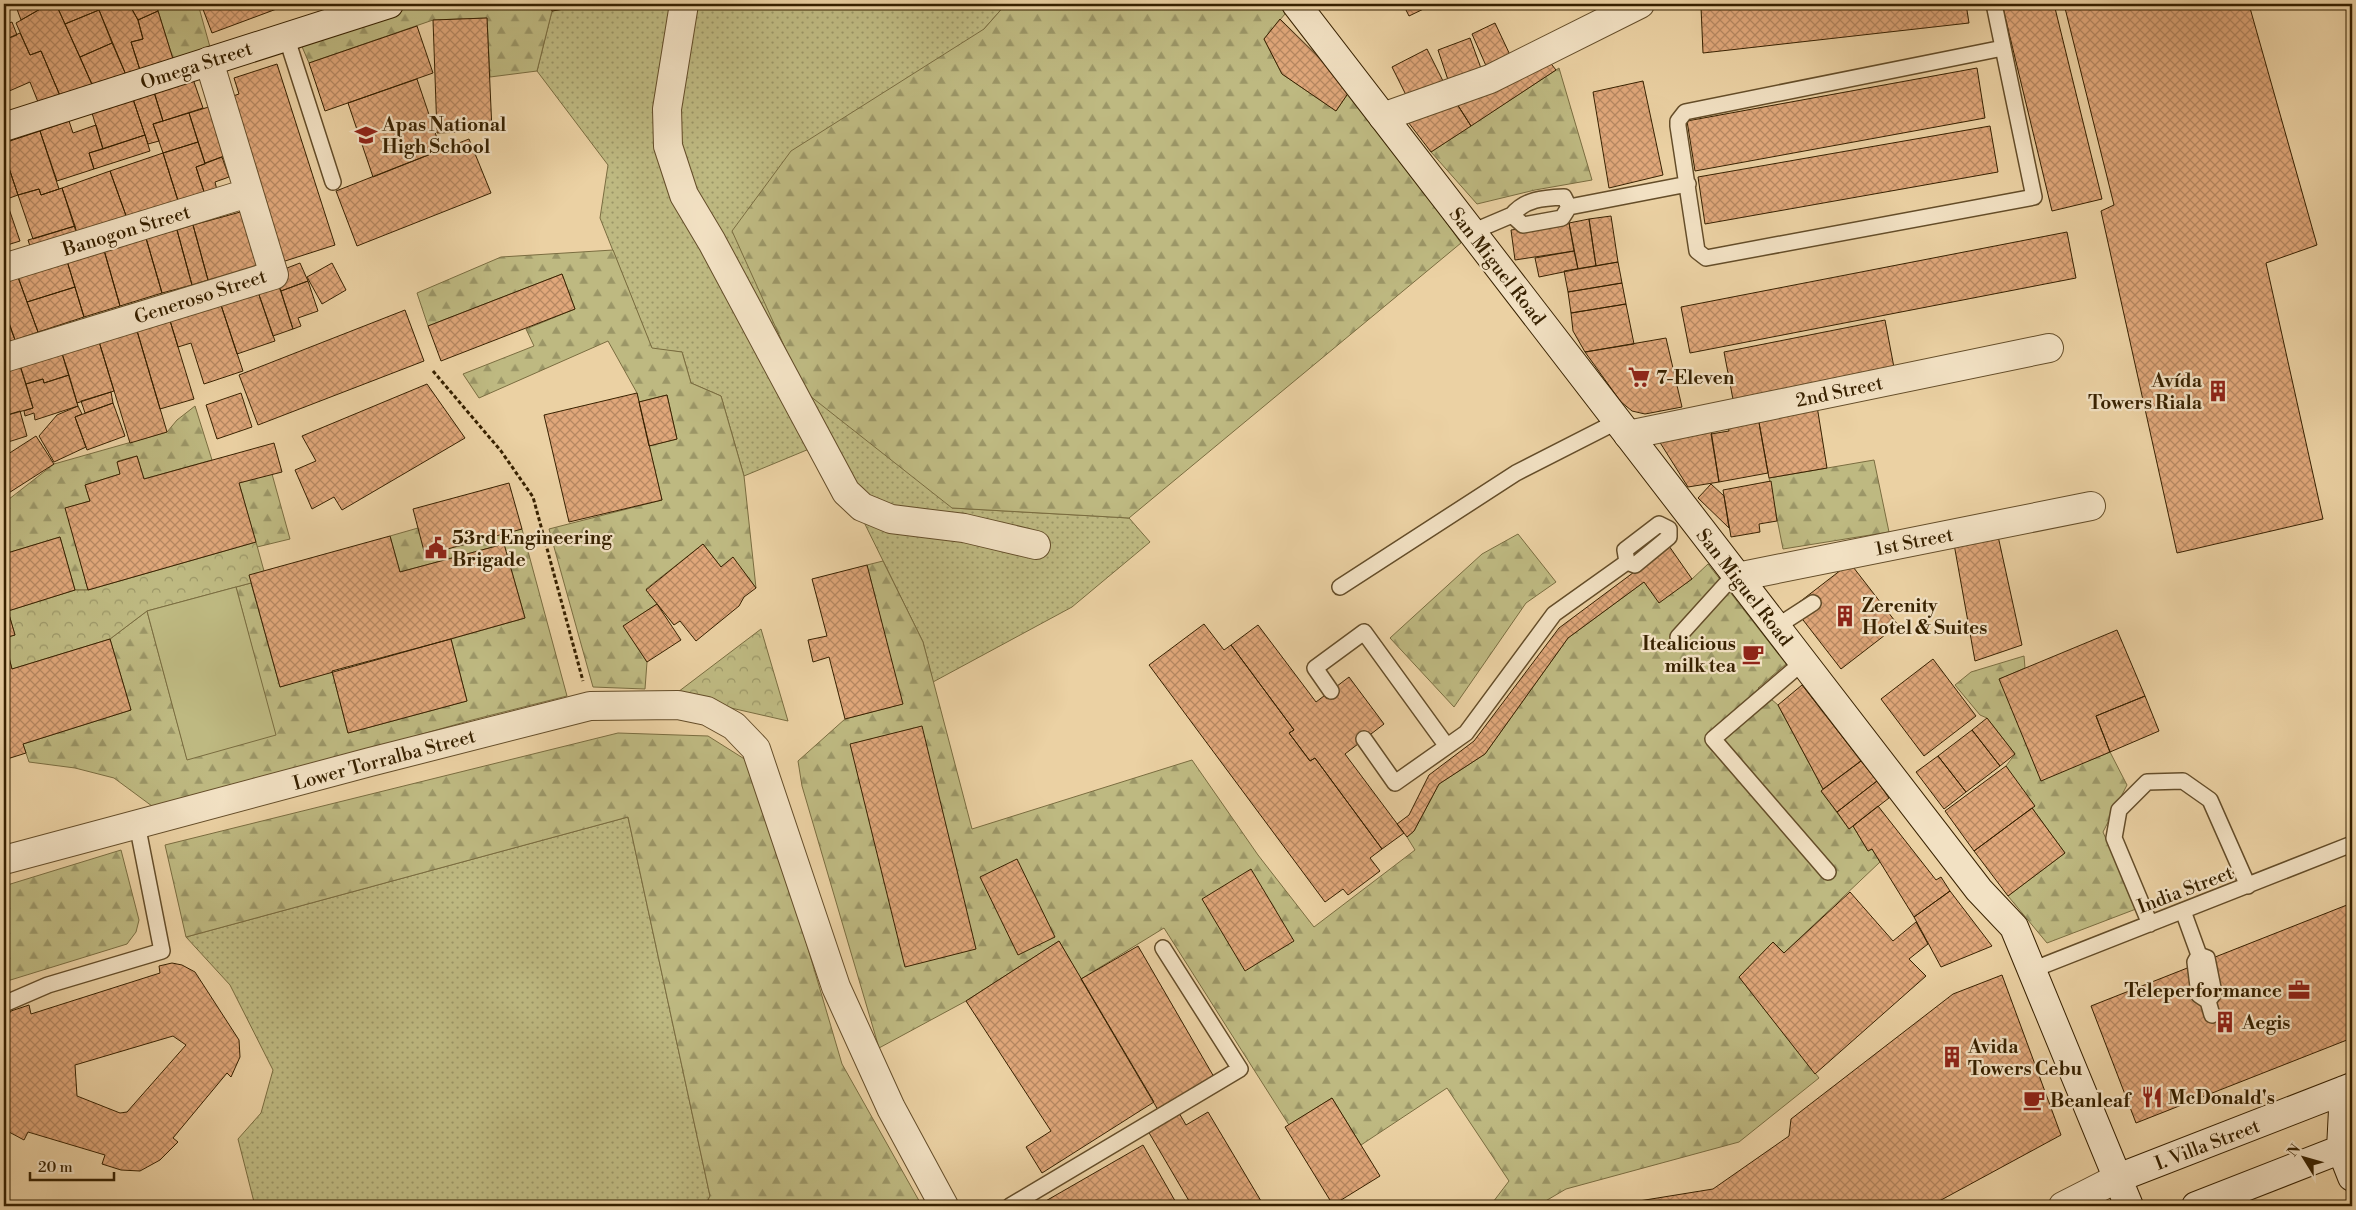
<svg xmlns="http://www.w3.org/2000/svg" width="2356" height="1210" font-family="'Libre Bodoni',serif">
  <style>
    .grass { fill: url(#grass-dots); stroke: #7a6d40 }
    .forest { fill: url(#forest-firs); stroke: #7a6d40 }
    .park { fill: url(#park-crowns); stroke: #7a6d40 }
    .garden { fill: #beb981; stroke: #7a6d40 }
    .building { fill: url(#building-cross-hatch); stroke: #372100; fill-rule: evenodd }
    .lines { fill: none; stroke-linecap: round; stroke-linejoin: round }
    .lane-casing { stroke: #644d29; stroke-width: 18 }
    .street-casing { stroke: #644d29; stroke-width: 30 }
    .secondary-casing { stroke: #372100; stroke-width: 30 }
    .path { stroke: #372100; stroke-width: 3; stroke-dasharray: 4 2.5; stroke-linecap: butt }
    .lane { stroke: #f2e1c3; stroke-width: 15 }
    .street { stroke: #f2e1c3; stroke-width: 28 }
    .secondary { stroke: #f2e1c3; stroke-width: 28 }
    .labels { text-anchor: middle; stroke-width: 4.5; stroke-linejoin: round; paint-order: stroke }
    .street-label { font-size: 19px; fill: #372100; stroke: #f2e1c3 }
    .poi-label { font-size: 19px; font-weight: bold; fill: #372100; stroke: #f2e1c3; text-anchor: start }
  </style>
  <defs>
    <pattern id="grass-dots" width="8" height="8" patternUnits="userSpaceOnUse" patternTransform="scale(1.25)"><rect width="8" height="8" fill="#beb981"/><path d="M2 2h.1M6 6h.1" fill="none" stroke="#9b9667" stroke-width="1.8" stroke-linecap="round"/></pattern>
    <pattern id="forest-firs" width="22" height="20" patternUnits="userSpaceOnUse" patternTransform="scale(1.25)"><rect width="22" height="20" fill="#beb981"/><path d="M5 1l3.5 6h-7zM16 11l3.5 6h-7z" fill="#9b9667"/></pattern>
    <pattern id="park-crowns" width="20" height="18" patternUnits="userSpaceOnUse" patternTransform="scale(1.25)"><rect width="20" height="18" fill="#beb981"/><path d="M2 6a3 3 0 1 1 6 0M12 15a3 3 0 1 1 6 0" fill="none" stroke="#9b9667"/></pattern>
    <pattern id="building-cross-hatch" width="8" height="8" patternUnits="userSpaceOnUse" patternTransform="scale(1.25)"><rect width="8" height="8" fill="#e0a77a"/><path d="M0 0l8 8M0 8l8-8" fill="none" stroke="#b68862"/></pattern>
  </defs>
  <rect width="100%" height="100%" fill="#ebd1a3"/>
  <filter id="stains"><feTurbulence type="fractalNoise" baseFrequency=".004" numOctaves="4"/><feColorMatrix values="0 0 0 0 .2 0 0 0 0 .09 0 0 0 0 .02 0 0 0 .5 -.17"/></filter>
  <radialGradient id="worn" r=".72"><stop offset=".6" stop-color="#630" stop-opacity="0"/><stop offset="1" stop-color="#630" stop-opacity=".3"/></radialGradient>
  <path class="grass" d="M570,4h436l-22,25 -32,479 177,10 21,24 -78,65 -139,75 -10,-40 -64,-130 -45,-65 -70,29 -23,-80 -30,-13 -9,-31 -30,-3 -52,-131 8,-53 -71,-94 15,-60 18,-3z
    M628,817l82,379 -5,10h-450l-17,-67 23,-26 12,-43 -43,-85 -44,-48z"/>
  <path class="forest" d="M156,4h42l12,43 -37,12z
    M419,4h132l1,7 -15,60 -47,6 -3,-59 -54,2 -124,43 -9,-21z
    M1006,4h274l5,10 -21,25 18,35 54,37 15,-22 110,154 -332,275 -177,-10 -147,-116 -73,-161 59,-80 193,-122z
    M1559,68l33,112 -57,10 -58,14 -46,-52z
    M613,250l39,98 30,4 9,31 30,13 23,80 12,112 -23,-30 -12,9 -18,-23 -57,45 11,15 -33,22 23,36 -2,27 -52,-2 -44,-158 113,-29 -13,-54 28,-7 -10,-44 -28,7 -2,-9 -29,-52 -129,57 -16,-24 71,-28 -8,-17 49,-20 -13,-35 -134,52 -11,-33 84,-36z
    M195,406l17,54 -68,19 -7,-23 -19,5 2,13 -35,11 5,16 -24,7 22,82h-13l-15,-53 -56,17v-51l50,-39 113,-32 10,-12z
    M1874,460l15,72 -106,17 -14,-71z
    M272,474l18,65 -33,8 -18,-64z
    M418,528l104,1 45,167 -95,24 -316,89 -42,-31 -39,-10 -46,-6 -6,-18 108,-34 -21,-71 37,-28 40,148 77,-66 -28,-106 15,-4 29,104 52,-16 16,62 119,-32 -16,-62 74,-21 -21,-74 -104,28 -10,-36z
    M1518,534l38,48 -30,21 -72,104 -64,-69 92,-84z
    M883,561l40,81 49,187 220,-69 66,95 56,72 101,-77 -8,-13 7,-6 25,-47 46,-30 83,-116 76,-56 48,-3 16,-15 78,100 -28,24 20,17 45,84 -2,2 28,38 4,-3 15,25 4,-2 8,13 -96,91 -11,-11 -34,35 80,101 -80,64 -173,47 -29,17h-47l19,-25 -62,-93 -86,57 -29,-47 -43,27 -125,-197 -83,51 -22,-38 -93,60 -87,47 -77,-262 -4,-25 47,-42 57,-15 -35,-139z
    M2024,656l1,12 -25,11 41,101 69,-28 17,33 -24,47 33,77 -89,34 -39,-47 57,-43 -33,-45 -26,-42 9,-12 -28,-36 -7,-3 -25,-30 16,-13z
    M618,733l90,3 46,29 88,299 80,142h-217l5,-10 -82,-379 -442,120 -21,-92z
    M121,850l18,70 -3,12 -9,12 -123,38v-96z"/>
  <path class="park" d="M256,542l8,29 -13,12 -104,28 -37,28 -98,30 -8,-31 11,-3 -7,-24 67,-21h13z
    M761,629l27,92 -114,-26z"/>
  <path class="garden" d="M236,587l40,148 -89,25 -40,-149z"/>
  <path class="building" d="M15,4h34l-28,16z
    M49,4h7l38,85 -33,9 -20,-47 -11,4 -14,-32z
    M56,4h40l3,6 -34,14z
    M107,4h22l9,16 5,19 -12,3 9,28 -14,5 -27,-65z
    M129,4h27l2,7 -20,9z
    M201,4h89l-78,29z
    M551,4h19v4l-18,3z
    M1403,4h31l-25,12z
    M1727,4h239l3,19 -266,30 -2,-46z
    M2002,4h52l48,195 -50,12z
    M2064,4h195l-9,4 67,237 -51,18 57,256 -146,34 -76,-342 13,-6z
    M99,10l13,33 -32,14 -15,-33z
    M158,11l15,48 -33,11 -9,-28 12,-3 -5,-19z
    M487,18l5,113 -55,2 -4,-113z
    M1280,19l71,70 -15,22 -54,-37 -18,-35z
    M12,22l5,13 -13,5v-15z
    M1495,23l16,34 -24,11 -15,-34z
    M417,26l16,47 -108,38 -16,-48z
    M20,33l10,22 11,-4 20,47 -21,9 -10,-25 -23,10 -3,-7v-45z
    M1470,38l12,33 -33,12 -11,-33z
    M112,43l14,32 -32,14 -14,-32z
    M1427,49l17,34 -35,18 -17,-34z
    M1548,60l8,10 -85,56 -14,-22z
    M277,64l58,181 -53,17 -52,-165 9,-3 -5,-16z
    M1977,68l8,50 -290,53 -8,-50z
    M193,79l10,29 -40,13 -9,-29z
    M417,79l24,71 -68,27 -25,-74z
    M1643,81l20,94 -54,13 -16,-96z
    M154,92l9,29 -10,3 6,17 -11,3 -15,-45z
    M133,99l12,36 -42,14 -11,-36z
    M1457,104l14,22 -40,26 -26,-34z
    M212,106l15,49 -22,8 -16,-50z
    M189,113l9,29 -35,11 -10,-29z
    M69,121l4,12 23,-8 7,24 -14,4 5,16 -37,12 -17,-50z
    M1990,126l8,46 -293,52 -7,-47z
    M40,131l19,58 -18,6 -2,-6 -21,6 -14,-42v-10z
    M145,135l5,16 -56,18 -5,-16z
    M469,139l22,54 -134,53 -21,-55z
    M198,142l7,22 -9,3 10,31 -26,9 -17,-54z
    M163,153l17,54 -51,17 -19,-53z
    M222,157l7,20 -14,5 3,12 -12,4 -10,-31z
    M7,162l11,33 -14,5v-37z
    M110,171l19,53 -50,17 -17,-53z
    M62,188l13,38 -42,13 -15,-44 21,-6 2,6z
    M4,200h2l14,41 -16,5z
    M244,211l15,55 -51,14 -15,-55z
    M1611,216l7,46 -22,4 -7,-47z
    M1589,219l7,47 -18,3 -9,-46z
    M1569,223l5,28 -59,9 -4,-30z
    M193,225l15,55 -16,5 -15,-55z
    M75,226l4,15 -46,14 -5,-15z
    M177,230l15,55 -30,8 -16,-55z
    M2067,232l9,46 -386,75 -9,-46z
    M146,238l16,55 -42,13 -16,-56z
    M104,250l16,56 -36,11 -17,-56z
    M1574,251l4,18 -39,8 -4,-19z
    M67,261l8,26 -48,15 -9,-25z
    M1618,262l4,21 -54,9 -4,-21z
    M300,263l8,18 -27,10 -7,-18z
    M332,263l14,27 -24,14 -15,-27z
    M562,274l13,35 -134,52 -13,-35z
    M18,277l20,55 -23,8 -11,-32v-26z
    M308,281l10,30 -20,7 3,8 -8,3 -12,-38z
    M278,283l15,46 -20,7 -16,-47z
    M1622,283l4,21 -55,9 -3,-21z
    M75,287l9,30 -46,15 -11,-30z
    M257,289l18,52 -38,13 -17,-52z
    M220,302l23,69 -39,13 -13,-41 -13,4 -10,-33z
    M1626,304l8,40 -49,8 -12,-21 -2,-18z
    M405,310l19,51 -166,64 -19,-50z
    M168,314l26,85 -34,10 -25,-85z
    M1885,320l11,58 -161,32 -11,-58z
    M9,324l6,16 -11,3v-18z
    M135,324l32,108 -37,11 -33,-108z
    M97,335l17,56 -37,12 -17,-56z
    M1666,338l16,69 -37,7 -13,-3 -11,-9 -36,-50z
    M60,347l9,28 -25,8 -1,-4 -17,5 -8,-25z
    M18,359l15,49 -29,8v-52z
    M69,375l9,31 -43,14 -1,-7 -9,3 -1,-5 9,-3 -7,-24 17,-5 1,4z
    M427,384l38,54 -123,72 -8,-13 -22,12 -17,-39 21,-9 -14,-25z
    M111,392l2,11 -28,10 -4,-12z
    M241,393l11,34 -35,12 -11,-34z
    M637,393l25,107 -93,22 -25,-107z
    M667,395l10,44 -28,7 -10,-44z
    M113,403l12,33 -38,14 -12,-33z
    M78,406l4,8 -7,3 11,30 -32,15 -15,-26 18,-21z
    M1817,406l10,62 -58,10 -11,-61z
    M20,411l7,25 -22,7 -1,-27z
    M1758,417l10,56 -49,9 -8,-48 18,-3 -2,-9z
    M1710,424l9,58 -31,5 -34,-54z
    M36,436l18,28 -50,32v-33l4,-3 -3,-4z
    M274,443l8,29 -43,11 17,59 -168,48 -23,-82 25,-7 -5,-16 35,-11 -3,-12 20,-6 7,23z
    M1771,481l6,40 -18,3 1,8 -29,5 -8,-47z
    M509,483l13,46 -97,26 -12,-46z
    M1711,484l13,12 5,32 -31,-30z
    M390,536l10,36 104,-28 21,74 -245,69 -31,-112z
    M1998,536l24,109 -47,16 -21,-117z
    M60,537l15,53 -67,21 7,24 -11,3v-84z
    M703,544l18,23 12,-10 23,31 -12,9 -5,9 -43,35 -16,-20 -6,4 -28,-35z
    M1669,546l23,33 -33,24 -15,-21 -76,56 -83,116 -46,30 -25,47 -7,6 -10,-13 12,-9 20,-40 45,-34 85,-113z
    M1850,563l48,62 -57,44 -48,-62z
    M867,565l36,139 -58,15 -16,-62 -16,5 -5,-22 19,-4 -15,-57z
    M657,604l24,36 -34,22 -24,-36z
    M1204,624l20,26 7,-5 63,85 -5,3 21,28 5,-3 67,91 -12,9 10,13 -32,24 -5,-6 -18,13 -176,-237z
    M1258,625l58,77 33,-25 35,47 -39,30 59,79 -22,16 -67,-91 -5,3 -21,-28 5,-3 -63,-85z
    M2117,630l28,66 -49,20 14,36 -69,29 -42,-102z
    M4,639l8,30 98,-30 21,71 -108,34 3,9 -22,7z
    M451,639l16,62 -119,32 -16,-62z
    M1933,659l43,57 -52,40 -43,-57z
    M1802,685l59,76 -38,28 -45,-84z
    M2145,696l14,35 -49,21 -14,-36z
    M1987,718l28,36 -15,12 -28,-36z
    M922,726l54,223 -71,18 -55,-223z
    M1972,730l28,36 -34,26 -28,-36z
    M1938,756l28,36 -22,17 -28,-37z
    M1861,761l16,20 -40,31 -16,-21z
    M2006,766l29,40 -61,45 -29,-40z
    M1877,781l12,17 -40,31 -12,-17z
    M1878,806l58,74 5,-3 9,14 -36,26 -42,-68 -4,2 -15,-25z
    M2032,808l33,45 -57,43 -34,-45z
    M1017,859l38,78 -37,18 -38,-78z
    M1251,869l43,72 -49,30 -43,-72z
    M1950,891l42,55 -51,21 -27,-50z
    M1850,892l43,49 23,-19 12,22 -19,15 17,17 -111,98 -76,-97 34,-35 11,11z
    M2352,903v135l-216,85 -45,-117z
    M1059,941l95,161 -112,71 -16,-26 25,-16 -85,-130z
    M1138,946l76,131 -56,33 -77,-131z
    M172,963l10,2 13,7 44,68 1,17 -9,20 -4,-4 -54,65 5,4 -18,18 -20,11 -19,-1 -19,-6 3,-9 -77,-23 -4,8 -15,-8 -5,-6v-105l7,-10 18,-6 2,9 129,-41 -1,-7zM173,1036l13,9 -59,67 -7,1 -43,-17 -2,-31z
    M2002,975l59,160 -131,71h-322l105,-17 76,-53 2,-17 162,-125z
    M1332,1098l48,78 -47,29 -48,-78z
    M1208,1112l56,94h-72l-44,-75 31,-18 7,12z
    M1143,1145l35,61h-141z"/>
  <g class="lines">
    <g class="lane-casing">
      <path id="lane" d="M1994,4l40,193 -328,61 -9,-7 -19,-125v-5l7,-9 318,-64
        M286,36l47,146
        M1569,207l119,-23
        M1472,232l40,-17 11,10 39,-7 7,-11 -5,-10c-21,1 -39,2 -52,18
        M1627,562l-2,-12 34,-26 10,5
        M1627,562l8,3 34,-28v-8
        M1340,587l176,-114 102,-52
        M1776,627l37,-24
        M1678,637l57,-63
        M1803,662l-90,77 115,133
        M1331,691l-16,-23 49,-36 82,113
        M1364,739l31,44 71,-50 88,-119 73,-52
        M2183,911l16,44
        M2150,924l-36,-86 5,-28 28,-28 36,-1 27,19 38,86
        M2199,955l-4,7 4,33 9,6 4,14
        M2199,955l8,3 7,35 -6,8
        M2032,970l320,-126
        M4,1004l44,-19 114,-34 -25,-127
        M1010,1206l230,-137 -77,-121"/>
    </g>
    <g class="street-casing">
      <path id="street" d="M684,4l-17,105 1,37 16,49 28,47 134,250 16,15 29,12 73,9 72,17
        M1383,117l107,-38 150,-75
        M4,268l244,-75
        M4,358l270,-83 -65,-214
        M1628,435l421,-87
        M1737,577l354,-71
        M4,860l366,-98 220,-56 88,-1 29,6 27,15 22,23 80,238 55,121 53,98
        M2063,1206l55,-28"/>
    </g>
    <g class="secondary-casing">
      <path id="secondary" d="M1296,4l683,886 35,37 115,279
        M4,127l385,-123
        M2344,1090l-3,59 11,28
        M2118,1178l234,-91
        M2196,1206l156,-61"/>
    </g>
    <path class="path" d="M433,371l68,80 32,46 50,184"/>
    <use href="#lane" class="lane"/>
    <use href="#street" class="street"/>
    <use href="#secondary" class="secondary"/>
  </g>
  <defs>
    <g id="school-bare" transform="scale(1.725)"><path d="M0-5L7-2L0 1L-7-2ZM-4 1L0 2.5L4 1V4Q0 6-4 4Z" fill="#8f2418" stroke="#f2e1c3" stroke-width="2.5" paint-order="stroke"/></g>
    <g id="supermarket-bare" transform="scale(1.725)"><path d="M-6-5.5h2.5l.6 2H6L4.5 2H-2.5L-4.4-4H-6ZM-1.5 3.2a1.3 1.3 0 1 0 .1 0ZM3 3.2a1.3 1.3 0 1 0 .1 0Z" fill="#8f2418" stroke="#f2e1c3" stroke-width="2.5" paint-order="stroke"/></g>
    <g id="building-bare" transform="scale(1.725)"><path d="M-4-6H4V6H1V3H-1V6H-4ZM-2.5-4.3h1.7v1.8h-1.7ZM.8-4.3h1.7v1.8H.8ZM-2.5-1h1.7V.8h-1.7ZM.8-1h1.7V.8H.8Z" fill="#8f2418" stroke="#f2e1c3" stroke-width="2.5" paint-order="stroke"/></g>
    <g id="civic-bare" transform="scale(1.725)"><path d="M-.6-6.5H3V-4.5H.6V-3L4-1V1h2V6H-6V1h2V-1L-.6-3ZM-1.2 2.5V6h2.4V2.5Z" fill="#8f2418" stroke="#f2e1c3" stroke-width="2.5" paint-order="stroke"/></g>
    <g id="cafe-bare" transform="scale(1.725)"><path d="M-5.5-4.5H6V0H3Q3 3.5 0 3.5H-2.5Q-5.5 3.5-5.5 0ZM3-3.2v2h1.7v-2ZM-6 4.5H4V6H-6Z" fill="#8f2418" stroke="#f2e1c3" stroke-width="2.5" paint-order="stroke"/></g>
    <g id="office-bare" transform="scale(1.725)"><path d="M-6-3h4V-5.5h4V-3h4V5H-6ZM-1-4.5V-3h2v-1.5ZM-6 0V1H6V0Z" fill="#8f2418" stroke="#f2e1c3" stroke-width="2.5" paint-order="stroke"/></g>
    <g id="restaurant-bare" transform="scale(1.725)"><path d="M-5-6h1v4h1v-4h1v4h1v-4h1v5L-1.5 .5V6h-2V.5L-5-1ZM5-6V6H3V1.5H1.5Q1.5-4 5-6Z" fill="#8f2418" stroke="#f2e1c3" stroke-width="2.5" paint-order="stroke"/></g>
  </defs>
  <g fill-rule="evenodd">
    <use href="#school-bare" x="366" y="135"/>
    <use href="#supermarket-bare" x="1639" y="377"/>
    <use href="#building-bare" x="2218" y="391"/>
    <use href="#civic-bare" x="436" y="548"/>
    <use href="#building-bare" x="1845" y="616"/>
    <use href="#cafe-bare" x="1753" y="654"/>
    <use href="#office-bare" x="2299" y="990"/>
    <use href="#building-bare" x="2225" y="1022"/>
    <use href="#building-bare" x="1952" y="1057"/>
    <use href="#restaurant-bare" x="2152" y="1097"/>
    <use href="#cafe-bare" x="2034" y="1100"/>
  </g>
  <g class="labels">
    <g class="street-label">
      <text transform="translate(196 65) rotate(-18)" y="7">Omega Street</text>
      <text transform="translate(126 230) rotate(-17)" y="7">Banogon Street</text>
      <text transform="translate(1498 266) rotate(52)" y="7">San Miguel Road</text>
      <text transform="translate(200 296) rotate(-18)" y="7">Generoso Street</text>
      <text transform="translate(1839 391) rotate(-12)" y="7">2nd Street</text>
      <text transform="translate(1914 541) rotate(-11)" y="7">1st Street</text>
      <text transform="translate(1745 587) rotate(52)" y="7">San Miguel Road</text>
      <text transform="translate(384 759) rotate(-15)" y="7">Lower Torralba Street</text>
      <text transform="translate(2185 889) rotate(-21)" y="7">India Street</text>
      <text transform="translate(2207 1144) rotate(-21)" y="7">I. Villa Street</text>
    </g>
    <g class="poi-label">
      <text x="382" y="131">Apas National<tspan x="382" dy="22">High School</tspan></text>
      <text x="1656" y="384">7-Eleven</text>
      <text x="2202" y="387" text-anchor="end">Avída<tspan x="2202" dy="22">Towers Riala</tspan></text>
      <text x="452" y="544">53rd Engineering<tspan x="452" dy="22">Brigade</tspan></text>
      <text x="1862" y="612">Zerenity<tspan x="1862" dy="22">Hotel &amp; Suites</tspan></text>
      <text x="1736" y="650" text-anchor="end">Itealicious<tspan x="1736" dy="22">milk tea</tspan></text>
      <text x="2282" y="997" text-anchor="end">Teleperformance</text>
      <text x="2242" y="1029">Aegis</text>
      <text x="1968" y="1053">Avida<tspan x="1968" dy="22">Towers Cebu</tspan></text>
      <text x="2168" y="1104">McDonald's</text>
      <text x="2050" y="1107">Beanleaf</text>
    </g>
  </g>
  <rect width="2356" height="1210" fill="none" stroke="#ebd1a3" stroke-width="20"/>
  <rect x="5" y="5" width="2346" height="1200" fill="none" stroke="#372100" stroke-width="2.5"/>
  <rect x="10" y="10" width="2336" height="1190" fill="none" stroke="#372100"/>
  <g transform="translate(2304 1158) rotate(307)" stroke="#f2e1c3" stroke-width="4" paint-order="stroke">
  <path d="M0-4L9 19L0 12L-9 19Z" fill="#372100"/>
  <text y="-8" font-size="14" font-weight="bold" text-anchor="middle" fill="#372100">N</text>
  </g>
  <path d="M30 1172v8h84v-8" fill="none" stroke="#372100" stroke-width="2.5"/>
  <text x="38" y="1172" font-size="15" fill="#372100" stroke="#f2e1c3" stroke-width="4" paint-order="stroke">20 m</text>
  <rect width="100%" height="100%" filter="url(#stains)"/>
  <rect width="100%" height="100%" fill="url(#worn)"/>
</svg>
